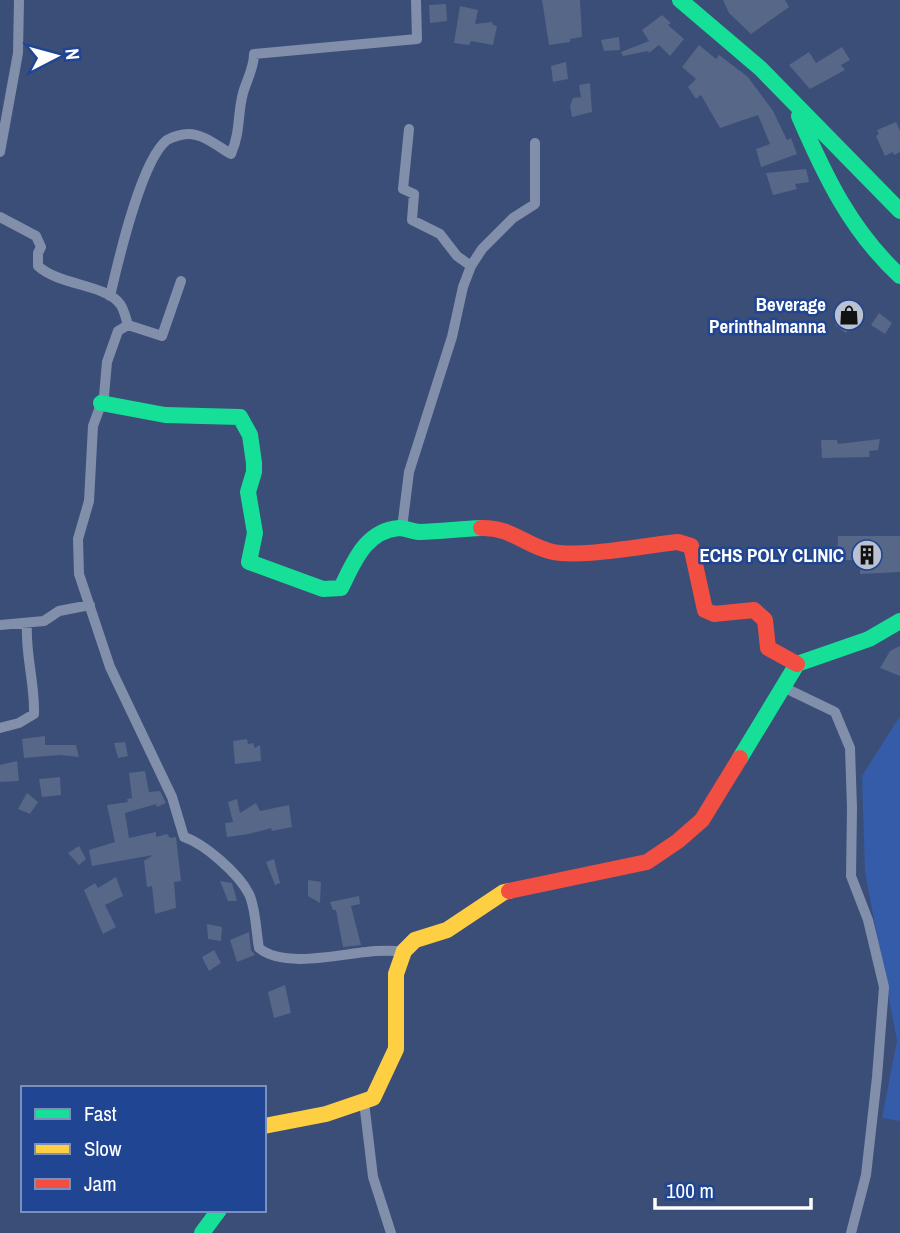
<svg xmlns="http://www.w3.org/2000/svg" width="900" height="1233" font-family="'Archivo Narrow',sans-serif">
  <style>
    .green { fill: #355ca8 }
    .building { fill: #566788 }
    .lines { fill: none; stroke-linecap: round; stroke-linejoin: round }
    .street { stroke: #828fab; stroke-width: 10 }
    .fast { stroke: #16e098; stroke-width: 16 }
    .slow { stroke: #ffcf43; stroke-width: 16 }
    .jam { stroke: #f24e42; stroke-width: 16 }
    .labels { text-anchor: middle; stroke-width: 5; stroke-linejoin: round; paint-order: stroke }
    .poi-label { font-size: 19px; font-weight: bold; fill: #fff; stroke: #204592; text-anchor: end }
  </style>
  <rect width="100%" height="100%" fill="#3a4e78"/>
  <path class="green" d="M900,716v405l-18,-3 15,-77 -32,-169 -3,-96z"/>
  <path class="building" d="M542,0h38l2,37 -12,2v3l-21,3z
    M723,0h62l4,7 -38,27 -22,-21z
    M446,4l1,17 -17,2 -1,-18z
    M460,6l18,4 -3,14 17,-2 1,3 4,1 -4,19 -22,-4 -2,4 -15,-2z
    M662,15l9,8 -3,2 16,14 -14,17 -11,-11 -10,8 -1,-2 -25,5 -2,-4 28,-11 -7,-11z
    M619,37l1,13 -16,1 -3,-11z
    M699,45l17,14 3,-4 29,22 25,34 14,29 4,-2 6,16 -36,13 -5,-18 14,-5 -12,-29 -38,13 -19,-33 -5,4 -8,-12 8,-8 -14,-12z
    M842,47l8,13 -9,5 4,5 -35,19 -21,-24 20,-13 7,11z
    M566,62l2,17 -15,3 -2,-16z
    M590,83l2,29 -20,5 -2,-11 3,-8 8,-1 -2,-12z
    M896,122l4,9v21l-6,3 -1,-3 -8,4 -9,-20 3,-2 -2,-4z
    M806,169l3,13 -14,2 2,5 -24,6 -7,-22z
    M849,304l11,7 -14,22 -11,-8z
    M879,313l13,10 -7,11 -14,-9z
    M880,439l-2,11 -9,1 1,6 -48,1 -1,-18h16l1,4z
    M838,536h62v36l-40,2v-14h-23z
    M900,646v30l-20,-8 10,-17z
    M45,736v9h31l3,12 -19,-2 -36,3 -2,-19z
    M247,739l1,5 5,-1 2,5 5,-3 1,16 -26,3 -2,-23z
    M125,742l3,14 -10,2 -4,-15z
    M17,761l2,20 -19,1v-17z
    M145,771l4,21 11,-1 6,12 -9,4 -1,-3 -31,9 4,25 27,-6v5l11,-3 3,4 6,-1 5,44 -7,1 2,26 -21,6 -3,-28 -5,1 -3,-26 9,-6 -61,11 -3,-16 26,-8 -8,-37 21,-3 -1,-3 5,-1 -3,-25z
    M60,777l1,18 -19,2 -3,-18z
    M27,793l11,9 -8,12 -12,-5z
    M237,799l3,14 16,-10 4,8 29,-6 3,22 -20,4 -1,-3 -22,6 -22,3 -2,-14 8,-1 -5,-20z
    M79,846l7,13 -7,6 -11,-12z
    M274,859l6,24 -5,2 -9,-23z
    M116,877l7,19 -18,9 11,22 -13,7 -19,-44 11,-7 3,5z
    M308,880l13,2 -1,21 -12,-7z
    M220,881l12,2 5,18h-9z
    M359,896l1,8 -9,2 10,39 -18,2 -7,-37h-3l-3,-8z
    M207,924l15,3 -1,14 -13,-2z
    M249,932l2,18 4,5 -18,7 -7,-22z
    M214,950l7,13 -12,8 -7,-14z
    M285,985l6,28 -17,5 -6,-26z"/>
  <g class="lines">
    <path class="street" d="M409,129l-6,60 11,5 -2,26 28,14 17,22 14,10
      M0,152l18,-99 1,-53
      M0,217l36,19 5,11 -3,6v13c22,20 67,18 82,38 4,5 6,15 8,21
      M181,281l-19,55 -34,-11 -10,6 -11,31 -3,34 -11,30 -4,75 -11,38 1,35 31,93 62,130 12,40c21,7 55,37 65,57 7,15 7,38 10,54 24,20 78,7 107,4 13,-2 26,-1 38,-1
      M110,296c8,-34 31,-136 57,-156 5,-3 15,-6 21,-6 16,0 29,12 43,20 10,-24 6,-38 12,-61 4,-14 11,-25 11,-39l163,-15 -1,-39
      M402,528l7,-56 43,-135 11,-50 8,-21 11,-17 31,-31 22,-14v-61
      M0,625l44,-4 15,-10 31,-6
      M783,687l52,25 15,36 2,60 -1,68 17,44 16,67 -7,90 -11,98 -15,58
      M0,728l19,-5 15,-9c1,-31 -9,-60 -7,-91
      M364,1102l9,75 18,56"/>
    <path class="fast" d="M680,0l81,69 139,142
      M799,116c26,60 52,115 101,160
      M101,403l64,12 75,2 10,18 4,28v9l-6,20 7,41 -6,29 74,27 18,-1c13,-26 24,-57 58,-60 7,0 14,4 21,4 21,-1 41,-3 61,-4
      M740,758l57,-94 72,-25 31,-18
      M202,1233l17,-23"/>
    <path class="slow" d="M264,1126l62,-12 47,-16 23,-49v-75l8,-23 11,-11 32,-10 57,-38 5,-1"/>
    <path class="jam" d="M481,528c31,-1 44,18 72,24 29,6 93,-7 125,-10l13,4 14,64 9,4 40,-4 11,10 3,28 29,16
      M509,891l138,-29 31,-21 24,-21 38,-62"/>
  </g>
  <defs>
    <g id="shop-disc" transform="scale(1.575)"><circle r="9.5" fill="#bac1d0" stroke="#204592"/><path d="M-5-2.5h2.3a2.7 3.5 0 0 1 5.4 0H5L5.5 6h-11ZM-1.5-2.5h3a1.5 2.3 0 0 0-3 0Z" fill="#111"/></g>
    <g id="building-disc" transform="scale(1.575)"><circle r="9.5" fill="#bac1d0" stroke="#204592"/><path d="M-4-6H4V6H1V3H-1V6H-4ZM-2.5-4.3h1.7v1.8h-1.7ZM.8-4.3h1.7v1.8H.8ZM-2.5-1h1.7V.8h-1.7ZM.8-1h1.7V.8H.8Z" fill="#111"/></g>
  </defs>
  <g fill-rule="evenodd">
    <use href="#shop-disc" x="849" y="315"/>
    <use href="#building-disc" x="867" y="555"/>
  </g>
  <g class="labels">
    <g class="poi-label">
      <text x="826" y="311">Beverage<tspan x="826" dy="22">Perinthalmanna</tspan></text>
      <text x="844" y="562">ECHS POLY CLINIC</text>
    </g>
  </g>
  <rect x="21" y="1086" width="245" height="126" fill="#204592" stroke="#798fbe" stroke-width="2"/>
  <rect x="35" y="1109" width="35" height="10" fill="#16e098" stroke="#798fbe" stroke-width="2"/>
  <text x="84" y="1121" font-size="21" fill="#ffffff">Fast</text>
  <rect x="35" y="1144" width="35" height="10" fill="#ffcf43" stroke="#798fbe" stroke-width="2"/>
  <text x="84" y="1156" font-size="21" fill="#ffffff">Slow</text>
  <rect x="35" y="1179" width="35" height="10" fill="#f24e42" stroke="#798fbe" stroke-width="2"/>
  <text x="84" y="1191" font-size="21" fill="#ffffff">Jam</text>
  <g transform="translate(56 56) rotate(84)" stroke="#204592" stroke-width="5" paint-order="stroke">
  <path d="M0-5L12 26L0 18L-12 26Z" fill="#ffffff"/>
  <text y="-10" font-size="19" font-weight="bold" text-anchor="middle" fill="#ffffff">N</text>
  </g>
  <path d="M655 1198v10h156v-10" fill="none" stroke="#ffffff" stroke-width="3.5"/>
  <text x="666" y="1198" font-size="21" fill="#ffffff" stroke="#204592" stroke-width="5" paint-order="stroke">100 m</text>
</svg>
